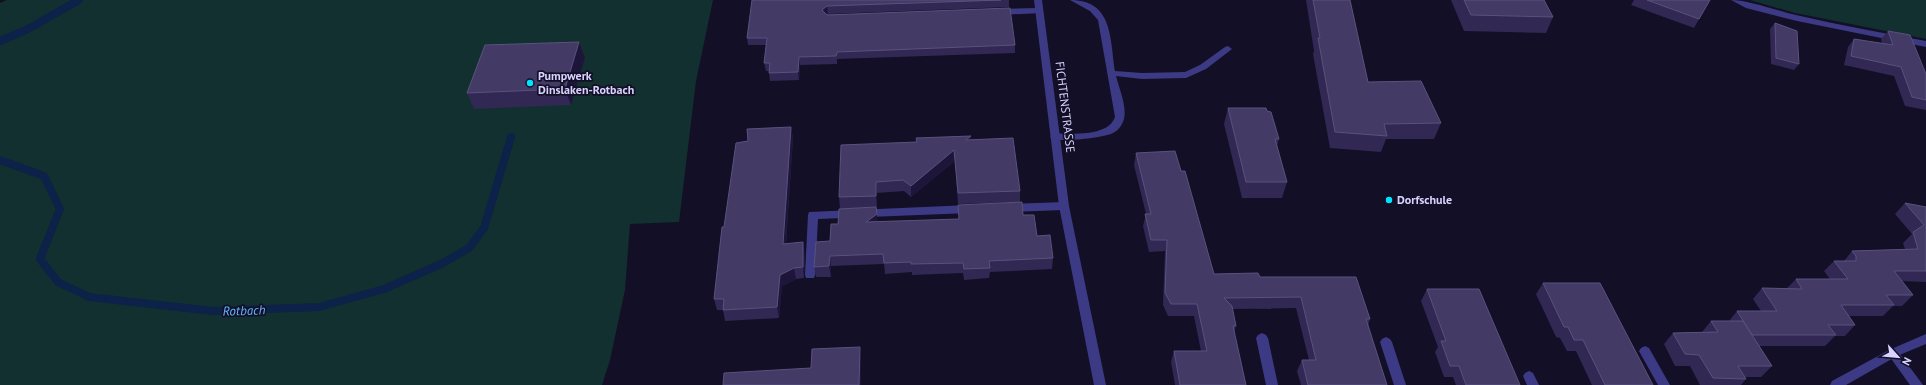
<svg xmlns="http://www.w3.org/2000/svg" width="1926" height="385" font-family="'PT Sans',sans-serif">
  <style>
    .green { fill: #12302f }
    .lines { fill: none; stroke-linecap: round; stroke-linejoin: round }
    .stream { stroke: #0c2248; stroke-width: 8 }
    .service { fill: #3d3a85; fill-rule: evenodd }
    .minor { fill: #3d3a85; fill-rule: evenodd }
    .wall { fill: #312854 }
    .shaded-wall { fill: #1d163a }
    .building { fill: #433a66; stroke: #5a527e }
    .poi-dot { fill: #00e5ff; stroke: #130f26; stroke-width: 1.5 }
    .labels { text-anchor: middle; stroke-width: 3.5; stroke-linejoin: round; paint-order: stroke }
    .poi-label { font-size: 12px; font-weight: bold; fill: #d9d4ff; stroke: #130f26; text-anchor: start }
    .street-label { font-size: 12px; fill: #d9d4ff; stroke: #130f26 }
    .water-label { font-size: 13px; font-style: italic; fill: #62b6ff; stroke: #130f26 }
  </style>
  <rect width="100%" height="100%" fill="#130f26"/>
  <path class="green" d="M7,0h706l-17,81 -17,141 -49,2 -5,66 -15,70 -8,25h-602v-382z
    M1750,0h176v39l-131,-26z"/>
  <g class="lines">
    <path class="stream" d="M0,41l28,-12 51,-29
      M0,160l44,16 16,33 -20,50 18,23 31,15 124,14 106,-4 65,-18 59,-26 26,-15 15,-20 27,-91"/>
    <path class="service" d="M1070,0c43,0 40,38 45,71l27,2 43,-1 15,-7 25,-18 3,-1 4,3 -26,20 -20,9 -44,1 -26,-3c3,12 11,30 8,43 -2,6 -5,11 -11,14 -10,5 -51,9 -61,6l-2,-2 5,-3c18,-1 53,3 60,-17l-17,-97 -8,-9z
      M1039,8l3,1v4l-45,2 -4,-3 4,-3z
      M1064,202l5,4 -5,4 -56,2 -5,-4 5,-4z
      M970,205l5,4 -5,4 -152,6 -3,56 -1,3h-8l-1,-3 3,-60 1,-3z
      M1262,333l4,2 2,3 10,47h-12l-10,-47 2,-3z
      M1386,337l4,2 2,3 14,43h-12l-14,-43 2,-3z
      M1645,346l4,2 21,37h-12l-19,-34 2,-3z
      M1893,348l4,2 26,35h-13l-23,-32 2,-3z
      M1529,371l4,2 6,12h-12l-4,-9 2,-3z"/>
    <path class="minor" d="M1034,0h8l27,206 37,179h-12l-35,-179z
      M1731,0c18,0 46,11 65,15 43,10 87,18 130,26v6l-129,-26 -51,-13z
      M1926,334v10l-29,12 -51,29h-16l2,-4 57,-31z"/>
  </g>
  <path class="wall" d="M752,0h257v7l-181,7h-1l188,31v8l-178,6v5l-37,1 -1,15 -29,1 -1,-8v-2h-3l-2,-8 2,-18h-18l-1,-7z
    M1306,0h44l18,82 73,41 -7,16h-48l-5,13 -51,-4 -17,-94 1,-3z
    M1451,0h93l9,17 -7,16 -82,-2z
    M1634,0h76l-16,28 -63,-23z
    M1775,23l24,41 -5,6 -23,-6 -1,-35z
    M1888,31l38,43v36l-21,-4 -11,-30 -50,-11 4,-18 6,-8 28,5 -1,-5z
    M585,58l-14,47 -97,4 -7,-16z
    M1228,108l51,31 -2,7 10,36 -5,16h-40l-18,-74z
    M791,127l2,11 -7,105 19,10 -1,25 -8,1 -14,7 -3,32 -54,3 -2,-11h-6l-3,-11 34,-158z
    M971,140l49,51v11l-62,2 -3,-43 -44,36 -7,-6 -27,2v14l-37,2 -1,-12z
    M1136,153l78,121 46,3 110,42 -2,7 19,59h-86l-4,-14 5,-11h7l-13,-52 -64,1 4,17 -2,7 12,52h-71l-4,-23 3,-11h27l-7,-35h-26l-5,-11 2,-54 -16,1 -6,-26 3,-12 -12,-49z
    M1905,203l21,4v75l-24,-1 11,14 -11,11h-9l-10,10h-34l6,9 -10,11h-10l-10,10h-66l13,20 -11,11h-16l1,2 -5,6h-41l-10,-19h-15l-11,-22 9,-11 29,-1 9,-11h18l8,-10h24l-8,-12 9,-11h25l9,-9h34l-6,-8 10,-10h10l8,-10 53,-2 -2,-6 9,-9 -17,-20z
    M958,205l65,10 30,43 -1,11 -62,3 -1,6 -25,2 -1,-7 -51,2v-3l-27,2 -1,-10 -53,2v11h-15l-2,-10 16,-26 8,-17 121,-5z
    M1543,283l110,102h-61l-16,-34h-9l-7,-13 -4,-1 -20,-43z
    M1427,289l93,96h-64l-3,-8h-9l-9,-25 3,-5 -17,-46z"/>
  <path class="shaded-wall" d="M827,6l1,8 -6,4v-8z
    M579,42l6,16 -14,47 -6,-16z
    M799,57l1,8 -1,15 -1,-8z
    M791,127l2,11 -8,116 -2,-10z
    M971,136v11l-5,-7z
    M954,150l1,11 -44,36v-11z
    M876,182l1,11v14l-1,-11z
    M876,207l2,18 -12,-3z
    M803,242l2,11 -1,25 -1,-11z
    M830,256l1,10v11l-2,-11z
    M794,268l2,11 -14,7 -3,32 -2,-11 3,-32z
    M860,347l1,11v27h-2z"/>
  <path class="building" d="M752,0h249l-174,6 -5,4 5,5 183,-7 5,37 -178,7 -1,4 -37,1 -1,15 -29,1 1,-10h-6l3,-25h-20z
    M1313,0h37l18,82 53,-1 20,42 -57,1 3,12 -52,-4 -17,-94h2z
    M1464,0h80l9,17 -82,-2z
    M1647,0h63l-11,19z
    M1775,23l22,8 2,33 -23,-6z
    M1888,31l22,4 16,39v26l-14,-3 -11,-30 -50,-11 3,-17 39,6z
    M579,42l-14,47 -98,4 18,-48z
    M1228,108h38l1,3 4,1 8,27h-4l12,43h-41z
    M791,127l-8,117 20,-2v25l-9,1 -14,7 -3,32 -54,3 1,-11h-10l8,-72h2l12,-84 12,-2 -1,-12z
    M971,136l-5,4 47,-2 7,53 -62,2 -4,-43 -43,36 -8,-6 -27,2v14l-37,1 2,-52 76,-3 -1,-4z
    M1175,151l6,20h4l29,103 44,-1 2,4h96l14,42h-4l21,66h-79l-6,-25h14l-15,-63 -77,1 8,8 4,20h-3l13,59h-66l-6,-34h33l-10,-47h-26l-6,-11 2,-53h-16l-6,-26h6l-15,-61z
    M1022,202l1,13h11l3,21 13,-1 3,23 -64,3 1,7 -26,1 -1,-6 -52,1v-2l-27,1 -1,-9 -53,2 -1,10 -15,1 2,-25 14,-1 1,-17h7l1,-15 37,-2 1,7 -11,8 93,-3 -1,-14z
    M1905,203l21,4v64h-32l19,24h-27l8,10h-53l14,20h-27l8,10h-84l-15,-24h40l-15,-23 40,1 -6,-10h52l-14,-18h22v-5l-4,-5 66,-2 -5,-17 11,-7z
    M1543,283h57l53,102h-48l-22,-45h-9l-6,-13h-4z
    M1427,289h52l41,96h-54l-7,-19h-9l-9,-25h5z
    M1711,321h32l29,45h-34l8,13 -33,-1 -14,-23 -14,-1 -12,-21 45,-1z
    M860,347l-1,38h-136l1,-12 87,-5 1,-19z"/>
  <g class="poi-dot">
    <circle cx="530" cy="83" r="4"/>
    <circle cx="1389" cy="200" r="4"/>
  </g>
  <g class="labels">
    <g class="poi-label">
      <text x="538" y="80">Pumpwerk<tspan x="538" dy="14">Dinslaken-Rotbach</tspan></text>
      <text x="1397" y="204">Dorfschule</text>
    </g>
    <g class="street-label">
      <text transform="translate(1065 107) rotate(83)" y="4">FICHTENSTRASSE</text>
    </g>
    <g class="water-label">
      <text transform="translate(244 310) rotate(-2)" y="5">Rotbach</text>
    </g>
  </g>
  <g transform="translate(1898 357) rotate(117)" stroke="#130f26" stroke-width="3" paint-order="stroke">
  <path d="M0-3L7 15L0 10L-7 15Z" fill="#d9d4ff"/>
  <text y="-6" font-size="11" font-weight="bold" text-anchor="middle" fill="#d9d4ff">N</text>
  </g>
</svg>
